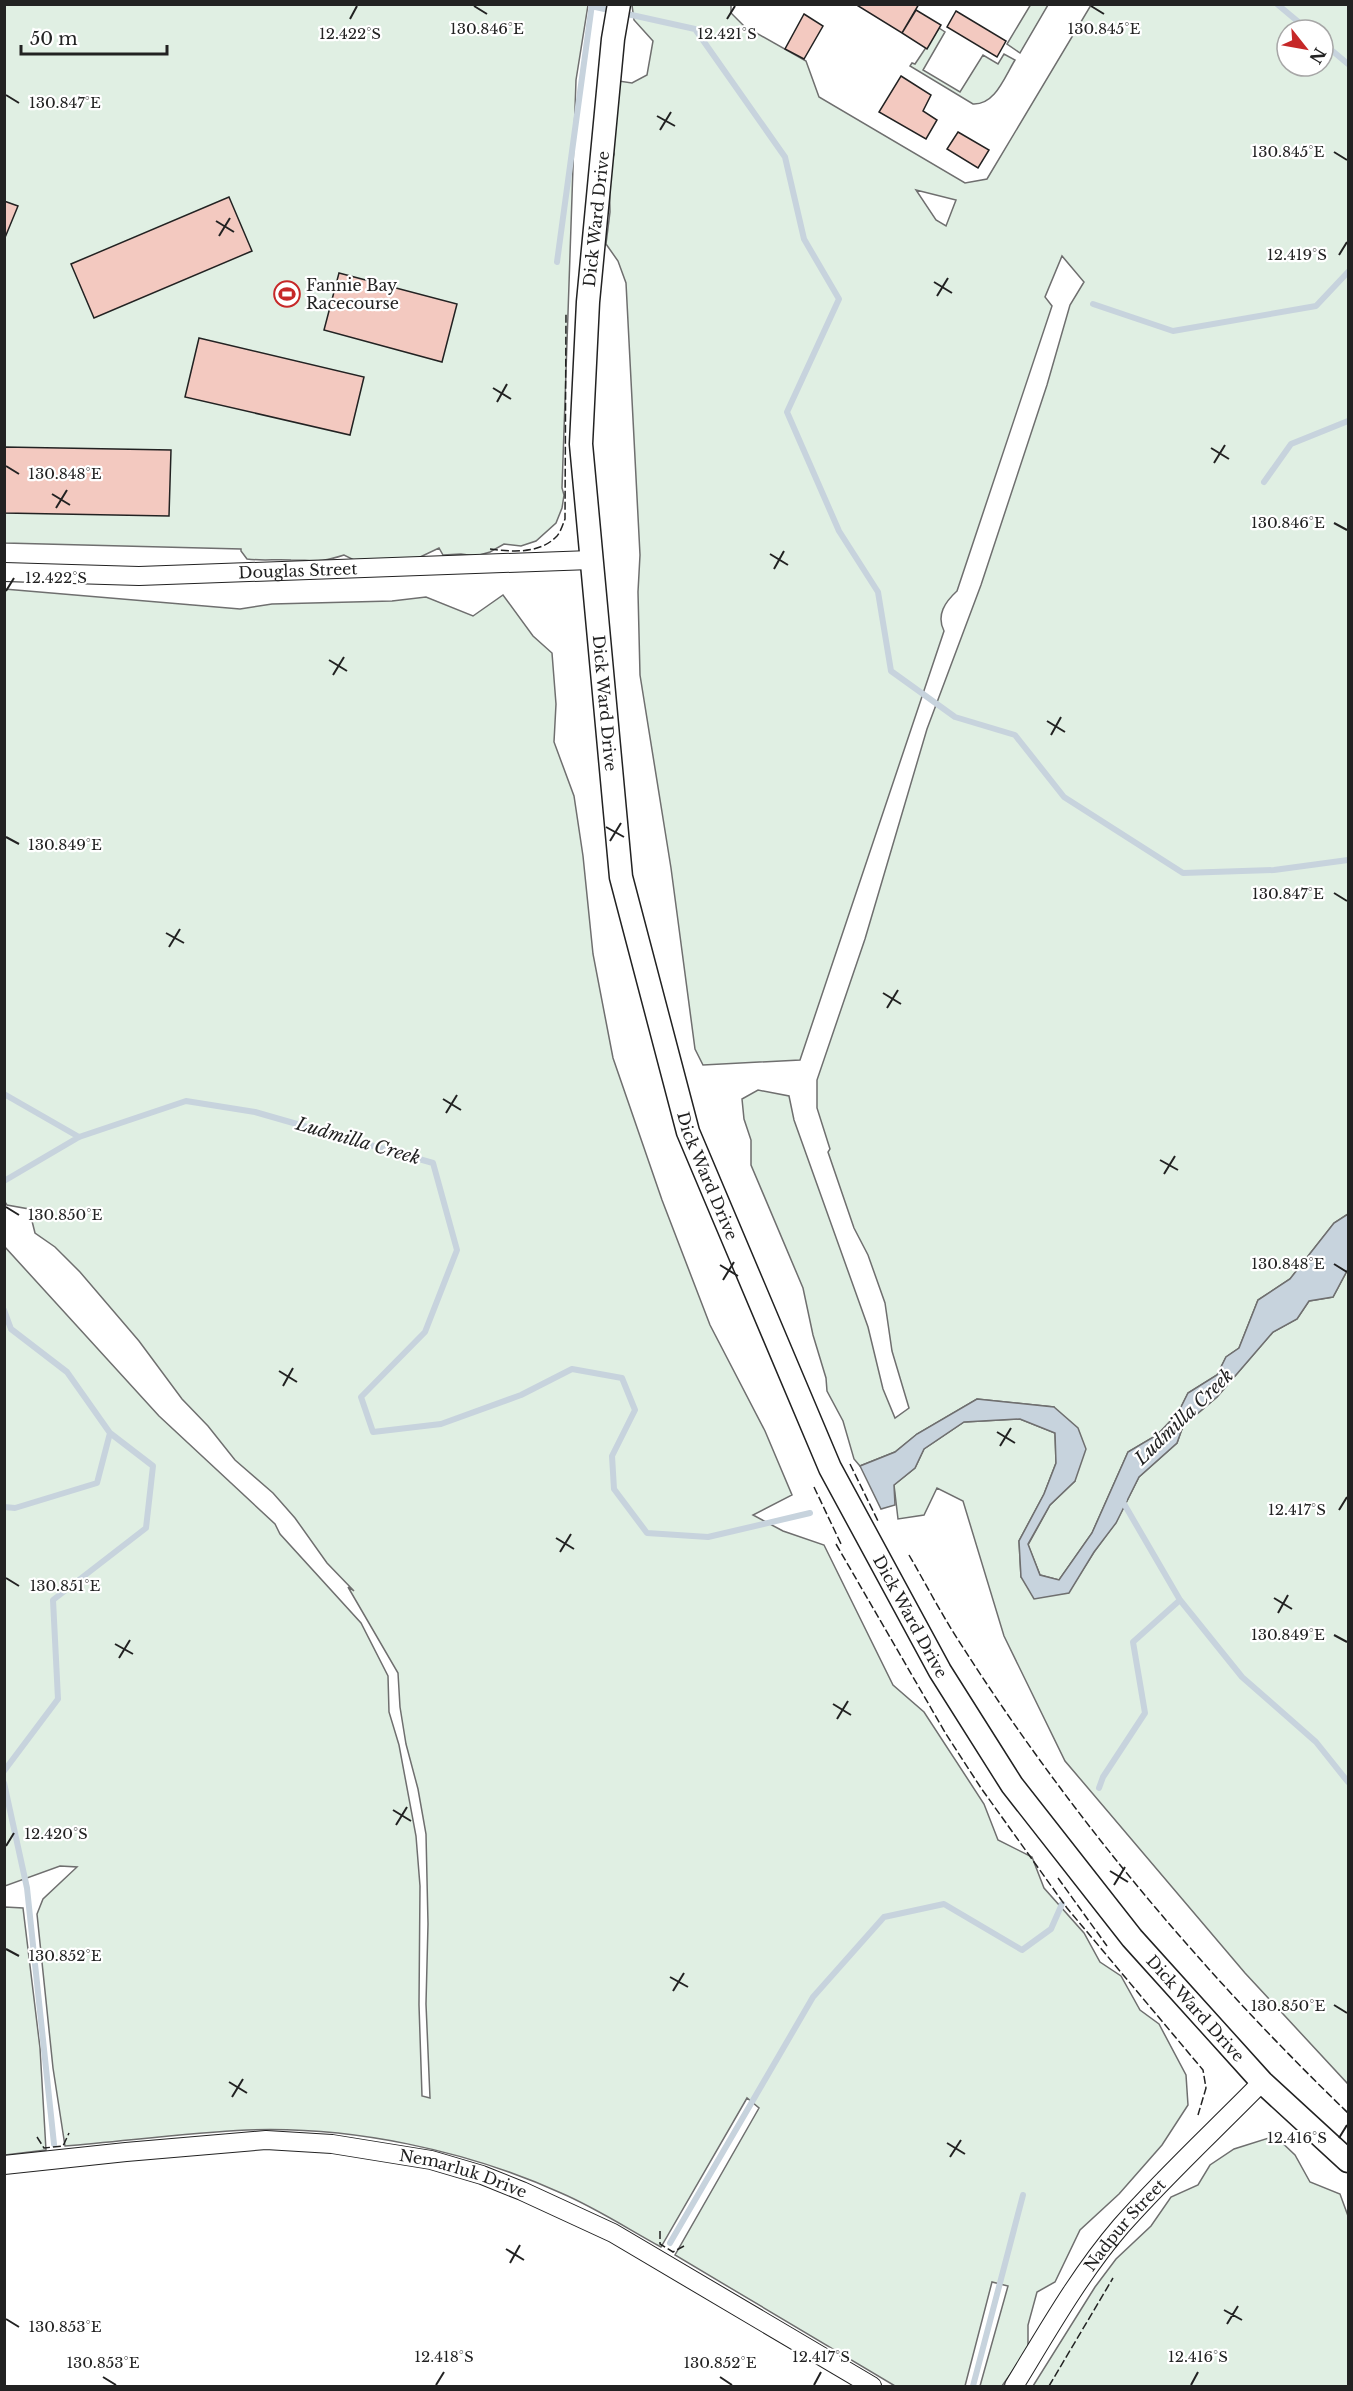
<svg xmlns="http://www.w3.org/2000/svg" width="1353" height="2391" font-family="'Libre Baskerville',serif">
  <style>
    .green { fill: #e0efe3; stroke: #6f6f6f; stroke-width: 1.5; fill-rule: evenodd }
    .water { fill: #c7d3dd; stroke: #6f6f6f; stroke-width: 1.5 }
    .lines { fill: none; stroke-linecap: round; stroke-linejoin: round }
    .stream { stroke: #c7d3dd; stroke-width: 6 }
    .building { fill: #f3c9c0; stroke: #222; stroke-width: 1.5 }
    .minor-casing { stroke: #222; stroke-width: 20 }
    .tertiary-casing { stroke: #222; stroke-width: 25 }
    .minor { stroke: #fff; stroke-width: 18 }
    .tertiary { stroke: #fff; stroke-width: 22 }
    .fence { stroke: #222; stroke-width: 1.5; stroke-dasharray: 8 3; stroke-linecap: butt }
    .ticks { fill: none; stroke: #222; stroke-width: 2 }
    .labels { text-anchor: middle; stroke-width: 4.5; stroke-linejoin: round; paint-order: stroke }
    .street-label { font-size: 16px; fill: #222; stroke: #fff }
    .poi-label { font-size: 16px; fill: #222; stroke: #fff; text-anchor: start }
    .water-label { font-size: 18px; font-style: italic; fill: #222; stroke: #fff }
    .ticks-label { font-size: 15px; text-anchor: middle; fill: #222; stroke: #fff; stroke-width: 4.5; stroke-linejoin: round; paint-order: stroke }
  </style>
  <rect width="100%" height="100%" fill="#fff"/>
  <path class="green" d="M1031,4l17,1 -28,48 -13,-9z
    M4,5h584l-12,75 -14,408 2,7 -2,13 -6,15 -20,18 -15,5 -17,-2 -14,8 -14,4 -15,-2 -18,1 -4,-7 -23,11 -56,4 -16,-8c-24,8 -30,5 -53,5 -15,-1 -29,1 -44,-1l-6,-8v-2l-236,-6z
    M632,5h99v8l13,13 62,35 13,36 146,86 22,-4 104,-174h257v1209l-14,9 -44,56 -32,21 -19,48 -13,9 -9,18 -29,18 -10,20 -21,22 -29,17 -36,81 -33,47 -19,-5 -12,-30 22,-40 25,-24 -21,-74 -77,-8 -60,35 -22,18 -35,14 -6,-7 -11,-38 -16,-30 -1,-13 -13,-43 -10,-47 -52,-123v-25l-7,-21 -2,-20 16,-9 31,6 5,24 74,207 15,62 12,29 14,-10 -17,-57 -7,-48 -17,-48 -14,-27 -26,-76 2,-3 -13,-41v-28l48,-141 62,-210 54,-144 66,-200 23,-80 14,-23 -22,-26 -17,41 7,9 -95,285c-12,11 -21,24 -13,40l-144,429 -97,5 -8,-16 -24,-181 -31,-193 -2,-83 2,-37 -14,-272 -8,-22 -12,-17 4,-32 -1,-39 5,-19 -4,-17 9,-56 13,2 15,-8 6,-34 -19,-21zM1287,30h36v36h-36zM916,190l40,10 -10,26 -10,-6z
    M939,28l6,4 -22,38 37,22 23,-37 15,9 6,-10 11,6c-11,18 -20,45 -42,44l-63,-38 2,-3 3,1z
    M4,589l236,20 32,-5 120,-3 34,-4 47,19 30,-21 30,41 19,17 4,51 -2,38 20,54 9,60 10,98 20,104 49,142 48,125 55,106 27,64 -39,20 30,16 41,14 69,140 31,27 60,92 14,36 34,17 12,31 40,45 16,29 21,14 19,34 19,14 27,51 2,30 -26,40 -43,49 -39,36 -25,52 -18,10 -9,33v24l-26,37h-22l28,-100 -16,-4 -27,104h-70l-220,-131 84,-147 -12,-10 -86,149c-33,-18 -65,-39 -100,-54 -95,-43 -210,-67 -314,-63 -61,3 -121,11 -182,16l-12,-78 -16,-154 6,-15 34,-32 -17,-1 -55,20 -1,-640 155,170 116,108 5,10 81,89 27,53 1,36 10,33 17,91 4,50 -1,119 3,91 8,2 -4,-94 2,-80 -2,-90 -8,-45 -12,-45 -6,-37 -2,-34 -50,-86 6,4 -27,-28 -32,-45 -22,-25 -38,-33 -27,-34 -26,-27 -43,-58 -59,-69 -25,-25 -20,-14 -6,-24 -22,-4 -2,-3z
    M1348,1269v815l-103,-111 -180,-212 -61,-125 -41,-135 -26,-13 -13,27 -26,4 -4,-34 21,-17 9,-19 40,-27 56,-3 35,14 1,30 -12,31 -25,47 2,36 47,16 26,-41 22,-30 23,-45 38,-34 6,-17 34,-29 56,-65 24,-13 12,-18 24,-4z
    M5,1907l18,1 17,140 6,102 -41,5z
    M1275,2136l20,19 15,27 30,12 8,22v170h-315l62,-99 21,-28 35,-33 20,-29 27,-12 12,-20 24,-16z"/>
  <path class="water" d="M1348,1214v55l-15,28 -24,4 -12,18 -24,13 -56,65 -34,29 -6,17 -38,34 -23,46 -22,29 -25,41 -35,6 -13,-22 -2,-36 25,-47 12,-31 -1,-30 -35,-14 -56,3 -40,27 -9,19 -21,17 1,20 -14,4 -21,-43 35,-14 22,-18 60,-35 77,8 24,21 8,21 -11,32 -25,24 -22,39 12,31 19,5 33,-47 36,-81 29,-17 21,-22 10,-20 29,-18 9,-18 13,-9 19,-48 32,-21 44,-56z"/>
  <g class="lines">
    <path class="stream" d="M1277,4l31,26
      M591,6l104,23 90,128 19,82 35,60 -52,113 52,119 39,61 13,79 64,46 60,18 49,62 119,76 91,-3 74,-10
      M1323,43l25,21
      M557,262l35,-258
      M1093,304l80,27 143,-25 32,-34
      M1264,482l27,-38 57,-23
      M4,1094l75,43
      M4,1181l75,-44 107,-36 69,11 178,51 24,87 -32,82 -64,65 12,35 68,-8 80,-29 51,-26 50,9 13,32 -23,46 2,33 33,44 61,4 102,-24
      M4,1310l7,19 56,43 43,61 -13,50 -82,25 -11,-1
      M1124,1499l-1,3 57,98 62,77 74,65 32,40
      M4,1771l54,-72 -5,-99 93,-72 7,-62 -43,-33
      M4,1783l23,105 27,256
      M1099,1788l4,-11 42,-64 -12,-71 47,-42
      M670,2243l143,-246 71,-80 60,-13 78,46 29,-21 11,-25
      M973,2386l50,-191"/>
  </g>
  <path class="building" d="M855,4h64l-17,29z
    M916,10l25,15 -14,24 -25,-16z
    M956,11l50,30 -9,16 -50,-30z
    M804,14l19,12 -19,33 -19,-10z
    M901,76l30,19 -8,16 14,9 -11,19 -47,-27z
    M958,132l31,18 -11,18 -31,-19z
    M229,197l23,54 -158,67 -23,-54z
    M4,201l14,5 -14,34z
    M339,273l118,31 -15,58 -118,-32z
    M199,338l165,39 -14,58 -165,-38z
    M4,447l167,3 -2,66 -165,-3z"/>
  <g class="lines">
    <g class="minor-casing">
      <g id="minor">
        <path id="s1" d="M4,572l135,4 452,-16"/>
        <path id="s2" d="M4,2165l122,-13 140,-12 66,4 99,16 51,15 40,16 91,42 259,153"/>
        <path id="s3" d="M1014,2386c33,-54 65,-111 107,-160 44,-50 94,-96 141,-144"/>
      </g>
    </g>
    <g class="tertiary-casing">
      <g id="tertiary">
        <path id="s4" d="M619,4l-6,35 -25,263 -7,142 40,433 67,255 142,336 110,203 72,114 120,153 130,144 86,79"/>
      </g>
    </g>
    <use href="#minor" class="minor"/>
    <use href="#tertiary" class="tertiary"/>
    <path class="fence" d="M490,549c23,3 50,5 67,-13 4,-5 6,-12 8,-17l1,-206
      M850,1464l28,57
      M814,1487l27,57
      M836,1544l110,190 35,54 86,120 136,162 3,18 -8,27
      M909,1555c18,31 35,64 55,94 109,170 239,324 384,464
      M1058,1878l49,68
      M37,2137l7,11 19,-2 6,-13
      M660,2231v13l13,8 11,-6
      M1049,2386l64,-108"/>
  </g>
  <path class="ticks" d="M474,6l13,8M1091,6l13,8M350,19l7,-13M727,19l8,-13M6,95l13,8M657,116l18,10M660,130l11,-18M1334,152l13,8M216,221l18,11M219,236l11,-18M1339,255l8,-13M934,282l18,11M937,296l11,-18M493,388l18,11M497,402l10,-18M1211,448l18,11M1214,463l11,-18M6,466l13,8M52,494l18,11M56,508l11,-18M1334,523l13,7M770,554l18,11M774,569l10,-18M6,591l8,-13M329,660l18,11M333,675l11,-18M1047,721l18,11M1051,735l10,-18M606,827l18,10M6,837l13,7M610,841l11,-18M1334,893l13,8M166,933l18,10M169,947l11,-18M883,993l18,11M887,1008l11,-18M443,1099l18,11M446,1113l11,-18M1160,1160l18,10M1164,1174l11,-18M6,1207l13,8M1334,1264l13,8M720,1265l18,11M723,1280l11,-18M279,1371l18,11M283,1386l10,-18M997,1432l18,11M1000,1446l11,-18M1339,1510l8,-13M556,1538l18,11M560,1552l11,-18M6,1578l13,8M1274,1598l18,11M1278,1613l10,-18M1334,1635l13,7M115,1644l18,10M119,1658l11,-18M833,1704l18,11M837,1719l11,-18M393,1810l18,11M396,1825l11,-18M6,1846l8,-13M1110,1871l18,11M1114,1885l11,-18M6,1949l13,7M670,1977l18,10M673,1991l11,-18M1334,2005l13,8M229,2082l18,11M232,2097l11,-18M1339,2138l8,-13M947,2143l18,11M950,2157l11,-17M506,2249l18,11M510,2263l10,-18M1224,2310l18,10M6,2319l13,8M1227,2324l11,-18M103,2377l13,8M720,2377l12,8M436,2385l8,-13M814,2385l7,-13M1191,2385l7,-13"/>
  <defs>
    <g id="stadium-ring" transform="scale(1.35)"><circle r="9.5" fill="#fff" stroke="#c62828" stroke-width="1.5"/><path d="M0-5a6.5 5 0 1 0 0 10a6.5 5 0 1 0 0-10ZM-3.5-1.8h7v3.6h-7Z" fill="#c62828"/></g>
  </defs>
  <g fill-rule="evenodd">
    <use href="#stadium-ring" x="287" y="294"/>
  </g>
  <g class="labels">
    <g class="street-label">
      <text transform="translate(596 219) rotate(-84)" y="6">Dick Ward Drive</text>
      <text dy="6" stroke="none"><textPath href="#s1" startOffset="294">Douglas Street</textPath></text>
      <text dy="6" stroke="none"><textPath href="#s4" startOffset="702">Dick Ward Drive</textPath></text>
      <text dy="6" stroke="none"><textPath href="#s4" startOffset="1188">Dick Ward Drive</textPath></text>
      <text dy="6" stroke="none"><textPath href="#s4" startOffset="1674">Dick Ward Drive</textPath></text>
      <text dy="6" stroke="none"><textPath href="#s4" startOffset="2160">Dick Ward Drive</textPath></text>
      <text dy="6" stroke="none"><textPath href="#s2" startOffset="464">Nemarluk Drive</textPath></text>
      <text dy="6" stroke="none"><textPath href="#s3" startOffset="196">Nadpur Street</textPath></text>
    </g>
    <g class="poi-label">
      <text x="306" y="291">Fannie Bay<tspan x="306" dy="18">Racecourse</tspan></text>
    </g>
    <g class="water-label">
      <text transform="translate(358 1141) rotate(16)" y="6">Ludmilla Creek</text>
      <text transform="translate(1184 1417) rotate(-44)" y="6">Ludmilla Creek</text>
    </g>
  </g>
  <g class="ticks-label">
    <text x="487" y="34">130.846°E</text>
    <text x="1104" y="34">130.845°E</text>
    <text x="350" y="39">12.422°S</text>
    <text x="727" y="39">12.421°S</text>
    <text x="65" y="108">130.847°E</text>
    <text x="1288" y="157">130.845°E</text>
    <text x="1297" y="260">12.419°S</text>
    <text x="65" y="479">130.848°E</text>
    <text x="1288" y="528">130.846°E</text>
    <text x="56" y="583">12.422°S</text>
    <text x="65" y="850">130.849°E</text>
    <text x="1288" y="899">130.847°E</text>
    <text x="65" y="1220">130.850°E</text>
    <text x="1288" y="1269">130.848°E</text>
    <text x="1297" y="1515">12.417°S</text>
    <text x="65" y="1591">130.851°E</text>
    <text x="1288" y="1640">130.849°E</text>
    <text x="56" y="1839">12.420°S</text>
    <text x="65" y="1961">130.852°E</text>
    <text x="1288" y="2011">130.850°E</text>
    <text x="1297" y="2143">12.416°S</text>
    <text x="65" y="2332">130.853°E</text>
    <text x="444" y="2362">12.418°S</text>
    <text x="821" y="2362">12.417°S</text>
    <text x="1198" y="2362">12.416°S</text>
    <text x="103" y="2368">130.853°E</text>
    <text x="720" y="2368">130.852°E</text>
  </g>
  <rect width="1353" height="2391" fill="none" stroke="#222222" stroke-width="12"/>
  <g transform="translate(1305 48) rotate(121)"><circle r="28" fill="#ffffff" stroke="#a7a7a7" stroke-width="1.5"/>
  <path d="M0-4.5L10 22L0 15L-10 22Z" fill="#c62828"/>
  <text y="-9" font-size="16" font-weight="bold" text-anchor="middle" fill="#222222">N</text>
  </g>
  <path d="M21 45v9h146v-9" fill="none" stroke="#222222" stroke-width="3"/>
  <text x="30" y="45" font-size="18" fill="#222222" stroke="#ffffff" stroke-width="4.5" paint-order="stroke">50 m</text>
</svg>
